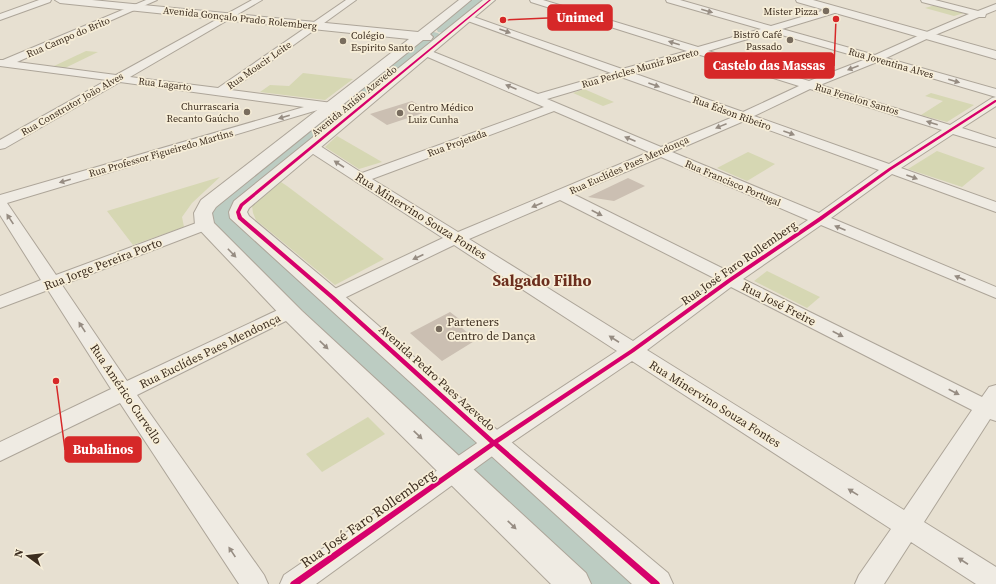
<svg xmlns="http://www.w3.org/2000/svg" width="996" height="584" font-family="'Source Serif 4',serif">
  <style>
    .green { fill: #d6d7b3 }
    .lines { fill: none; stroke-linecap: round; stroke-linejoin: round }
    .canal { fill: #bcccc2; fill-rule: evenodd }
    .river { fill: #bcccc2; fill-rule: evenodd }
    .building { fill: #cbbfb2 }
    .minor-casing { stroke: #ada599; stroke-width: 2 }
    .tertiary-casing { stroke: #ada599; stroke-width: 2 }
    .minor { fill: #efebe3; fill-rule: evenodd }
    .tertiary { fill: #efebe3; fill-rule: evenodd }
    .cycleway-casing { stroke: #f7eed8; stroke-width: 3 }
    .cycleway { fill: #d6006c; fill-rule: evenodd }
    .oneway { fill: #968c82 }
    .poi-dot { fill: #786c5e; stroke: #f7eed8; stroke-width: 1.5 }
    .labels { text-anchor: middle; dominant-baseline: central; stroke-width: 3.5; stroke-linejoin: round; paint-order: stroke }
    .far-poi-label { font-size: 10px; fill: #3d2e20; stroke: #f7eed8; text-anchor: end }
    .far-street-label { font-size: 10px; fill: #3d2e20; stroke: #f7eed8 }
    .street-label { font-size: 12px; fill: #3d2e20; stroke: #f7eed8 }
    .poi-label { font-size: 12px; fill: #3d2e20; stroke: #f7eed8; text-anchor: start }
    .near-street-label { font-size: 14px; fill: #3d2e20; stroke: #f7eed8 }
    .district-label { font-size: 16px; font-weight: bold; fill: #6b2e1e; stroke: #f7eed8 }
    .leader { fill: none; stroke: #d62828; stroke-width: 1.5 }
    .callout-dot { fill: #d62828; stroke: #f7eed8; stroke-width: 1.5 }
    .callout { fill: #d62828; stroke: #d62828; stroke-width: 1.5 }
    .callout-label { font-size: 13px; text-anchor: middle; font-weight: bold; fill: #fff }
  </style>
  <rect width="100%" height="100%" fill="#e7e0d1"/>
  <g class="green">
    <polygon points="935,5 964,13 954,16 925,8"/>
    <polygon points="86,51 98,52 65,68 54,66"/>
    <polygon points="303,73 353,79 325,100 260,92 270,85 289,86"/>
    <polygon points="584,89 614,102 603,106 573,93"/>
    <polygon points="931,93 974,105 947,122 921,115 943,101 925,96"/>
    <polygon points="337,136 382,162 359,169 325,147"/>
    <polygon points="937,151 985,168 962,187 908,169"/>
    <polygon points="748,152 775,164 747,181 717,168"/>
    <polygon points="220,177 192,203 182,217 184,227 133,245 107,211"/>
    <polygon points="281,182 287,186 384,259 335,285 256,220 253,213 252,206"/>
    <polygon points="767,271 820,297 807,308 754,281"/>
    <polygon points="368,417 385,434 322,472 306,454"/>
  </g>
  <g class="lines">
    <polygon class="canal" points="429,31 438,33 440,35 435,38 426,36 424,34"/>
    <g class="river">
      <polygon points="469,0 486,0 450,32 444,33 438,32 436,28 438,24"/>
      <path d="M 428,36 L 434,37 L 437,41 L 434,45 L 241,205 L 234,211 L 234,214 L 635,569 L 641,584 L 586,584 L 211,222 L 207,216 C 208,205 215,201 223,193 L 422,37 Z"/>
    </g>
  </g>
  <g class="building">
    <polygon points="412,101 429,111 387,125 370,114"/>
    <polygon points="628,178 645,186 614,201 588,197"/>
    <polygon points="450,312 467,325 462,328 476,340 442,361 410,333"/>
  </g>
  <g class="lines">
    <defs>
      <g id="minor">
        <polygon points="39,0 51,0 50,2 0,20 0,14"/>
        <polygon points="146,0 157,0 17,62 116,75 252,0 262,0 130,77 218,88 346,0 356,0 231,90 356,106 360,107 362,110 360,113 356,114 321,109 7,203 56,275 199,222 205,220 211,222 213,225 211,228 62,285 127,381 282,308 289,306 296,308 298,312 296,316 137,395 264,575 268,584 239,584 120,403 0,461 0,442 111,389 48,290 0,308 0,296 41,280 0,215 0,195 304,107 120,82 5,148 0,149 0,140 107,80 0,66 0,60 3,60"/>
        <path d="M 530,0 L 543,0 L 698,47 L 761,29 L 667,2 L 666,0 L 680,0 L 771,26 L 835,7 L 840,10 L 838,12 L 782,29 L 875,55 L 929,31 L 969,14 L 922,2 L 921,0 L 935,0 L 978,11 L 996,4 L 996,10 L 986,14 L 985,17 L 979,17 L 935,35 L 886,58 L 996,89 L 996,97 L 877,62 L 820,85 L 950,125 L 992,98 L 996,97 L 996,106 L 962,128 L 996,139 L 996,147 L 953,134 L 901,168 L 996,202 L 996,212 L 892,174 L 831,218 L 996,287 L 996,298 L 821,225 L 743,279 L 982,397 L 989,387 L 996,385 L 996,421 L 990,419 L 924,522 L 996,567 L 996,584 L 976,584 L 911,542 L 884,584 L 855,584 L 859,575 L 891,529 L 632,361 L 502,449 L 316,584 L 280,584 L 284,575 L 486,437 L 617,351 L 454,245 L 338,301 L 332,303 L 326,301 L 323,297 L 326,293 L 443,238 L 307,150 L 305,147 L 307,144 L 317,144 L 362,173 L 544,107 L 423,55 L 422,53 L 423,51 L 431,51 L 538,94 L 611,73 L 465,20 L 463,18 L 465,16 L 471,16 L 622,69 L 687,51 L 531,2 ZM 771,32 L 866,59 L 809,81 L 708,51 ZM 697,54 L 799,86 L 743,112 L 633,73 ZM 621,77 L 733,117 L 661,147 L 547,99 ZM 810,89 L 942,130 L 889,164 L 754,116 ZM 554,111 L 649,152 L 458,232 L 372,179 ZM 744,121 L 879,170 L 819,213 L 672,152 ZM 661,157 L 808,220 L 730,272 L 573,194 ZM 560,200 L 718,280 L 633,341 L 469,239 ZM 731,287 L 972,410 L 904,510 L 647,350 Z"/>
      </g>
      <g id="tertiary">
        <polygon points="55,0 92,0 418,32 459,0 471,0 430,34 433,37 431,40 423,40 216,207 212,213 214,223 302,311 586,573 591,584 551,584 286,321 195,225 194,213 201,200 409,39 60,3"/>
        <polygon points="483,0 495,0 249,208 247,212 249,216 340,292 504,436 668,573 673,584 632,584 230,218 229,212 234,201"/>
        <polygon points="796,0 813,0 996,51 996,59 797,2"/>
      </g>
    </defs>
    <use href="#minor" class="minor-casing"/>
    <use href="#tertiary" class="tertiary-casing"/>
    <use href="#minor" class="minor"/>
    <use href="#tertiary" class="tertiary"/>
    <defs>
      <polygon id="cycleway" points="489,0 491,0 243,206 240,212 242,217 334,296 494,440 630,350 728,279 818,218 889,168 995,100 996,100 996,102 891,170 822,220 732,281 634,352 498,443 659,582 660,584 651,584 494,446 300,584 290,584 291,582 490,443 330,298 238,219 236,212 240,204"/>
    </defs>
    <use href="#cycleway" class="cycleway-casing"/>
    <use href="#cycleway" class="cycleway"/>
  </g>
  <defs><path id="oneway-solid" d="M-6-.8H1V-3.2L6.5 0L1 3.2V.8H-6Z"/></defs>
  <g class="oneway">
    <use href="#oneway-solid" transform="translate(707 11) rotate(16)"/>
    <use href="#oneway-solid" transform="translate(505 31) rotate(20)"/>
    <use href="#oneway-solid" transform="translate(674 43) rotate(-163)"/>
    <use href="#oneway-solid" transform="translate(853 68) rotate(159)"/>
    <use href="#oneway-solid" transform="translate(954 81) rotate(16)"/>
    <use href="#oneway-solid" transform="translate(654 85) rotate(20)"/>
    <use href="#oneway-solid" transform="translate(511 87) rotate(-157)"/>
    <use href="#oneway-solid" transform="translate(284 117) rotate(164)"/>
    <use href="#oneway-solid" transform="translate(932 123) rotate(-163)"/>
    <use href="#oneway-solid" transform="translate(721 126) rotate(158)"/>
    <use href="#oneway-solid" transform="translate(789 133) rotate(20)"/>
    <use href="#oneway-solid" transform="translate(630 139) rotate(-157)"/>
    <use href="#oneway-solid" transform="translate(339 164) rotate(-147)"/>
    <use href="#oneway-solid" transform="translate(912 177) rotate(20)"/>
    <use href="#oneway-solid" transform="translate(65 181) rotate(164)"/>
    <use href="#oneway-solid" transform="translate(537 205) rotate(157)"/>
    <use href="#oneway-solid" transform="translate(597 213) rotate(27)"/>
    <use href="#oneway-solid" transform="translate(10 219) rotate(-124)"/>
    <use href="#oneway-solid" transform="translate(840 228) rotate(-157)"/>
    <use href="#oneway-solid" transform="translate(232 253) rotate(46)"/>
    <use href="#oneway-solid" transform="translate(418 257) rotate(155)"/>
    <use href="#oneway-solid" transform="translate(960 278) rotate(-157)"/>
    <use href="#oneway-solid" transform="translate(82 327) rotate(-123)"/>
    <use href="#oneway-solid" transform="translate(838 334) rotate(27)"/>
    <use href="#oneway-solid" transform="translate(614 339) rotate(-147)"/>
    <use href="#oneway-solid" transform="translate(324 345) rotate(44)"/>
    <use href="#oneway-solid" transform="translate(954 392) rotate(27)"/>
    <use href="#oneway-solid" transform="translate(418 435) rotate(44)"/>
    <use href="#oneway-solid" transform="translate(853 492) rotate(-148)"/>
    <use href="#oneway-solid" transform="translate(512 525) rotate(44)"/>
    <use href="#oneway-solid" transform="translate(232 552) rotate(-124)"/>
    <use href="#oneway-solid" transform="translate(963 561) rotate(-147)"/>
  </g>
  <g class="poi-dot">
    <circle cx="826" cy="11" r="4"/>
    <circle cx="790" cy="40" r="4"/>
    <circle cx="343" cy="41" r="4"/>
    <circle cx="247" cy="112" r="4"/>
    <circle cx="400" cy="113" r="4"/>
    <circle cx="439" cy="329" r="4"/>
  </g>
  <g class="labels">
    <g class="far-poi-label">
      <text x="818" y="11">Mister Pizza</text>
      <text x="782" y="34">Bistrô Café<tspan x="782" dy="12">Passado</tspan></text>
      <text x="351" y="35" text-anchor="start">Colégio<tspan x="351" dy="12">Espirito Santo</tspan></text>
      <text x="239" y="106">Churrascaria<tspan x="239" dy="12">Recanto Gaúcho</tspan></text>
      <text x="408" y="107" text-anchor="start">Centro Médico<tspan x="408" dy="12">Luiz Cunha</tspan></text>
    </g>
    <g class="far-street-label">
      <text transform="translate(240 18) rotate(6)">Avenida Gonçalo Prado Rolemberg</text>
      <text transform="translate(68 37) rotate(-23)">Rua Campo do Brito</text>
      <text transform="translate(891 63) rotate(16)">Rua Joventina Alves</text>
      <text transform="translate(259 65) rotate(-35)">Rua Moacir Leite</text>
      <text transform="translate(640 68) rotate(-16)">Rua Pericles Muniz Barreto</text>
      <text transform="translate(165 84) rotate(7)">Rua Lagarto</text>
      <text transform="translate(857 99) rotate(17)">Rua Fenelon Santos</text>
      <text transform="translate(354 101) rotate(-39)">Avenida Anísio Azevedo</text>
      <text transform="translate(72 104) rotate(-30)">Rua Construtor João Alves</text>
      <text transform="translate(732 113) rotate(20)">Rua Édson Ribeiro</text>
      <text transform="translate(457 143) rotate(-20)">Rua Projetada</text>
      <text transform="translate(161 153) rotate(-16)">Rua Professor Figueiredo Martins</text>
      <text transform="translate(629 165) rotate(-24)">Rua Euclídes Paes Mendonça</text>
      <text transform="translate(733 183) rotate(23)">Rua Francisco Portugal</text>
    </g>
    <g class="street-label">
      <text transform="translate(421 216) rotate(32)">Rua Minervino Souza Fontes</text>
      <text transform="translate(739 263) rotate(-35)">Rua José Faro Rollemberg</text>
      <text transform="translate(103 264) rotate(-21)">Rua Jorge Pereira Porto</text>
      <text transform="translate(779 304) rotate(27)">Rua José Freire</text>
      <text transform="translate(210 351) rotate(-26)">Rua Euclídes Paes Mendonça</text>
      <text transform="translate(437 378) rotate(42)">Avenida Pedro Paes Azevedo</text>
      <text transform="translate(126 394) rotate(56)">Rua Américo Curvello</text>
      <text transform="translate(715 404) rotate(32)">Rua Minervino Souza Fontes</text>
    </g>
    <g class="poi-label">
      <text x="447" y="322">Parteners<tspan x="447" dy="14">Centro de Dança</tspan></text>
    </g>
    <g class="near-street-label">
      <text transform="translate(368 518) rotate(-35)">Rua José Faro Rollemberg</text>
    </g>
    <g class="district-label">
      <text x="542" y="280">Salgado Filho</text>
    </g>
  </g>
  <path class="leader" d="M503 20L548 18M836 19L834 66M56 381L65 450"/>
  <g class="callout-dot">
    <circle cx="503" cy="20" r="4"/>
    <circle cx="836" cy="19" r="4"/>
    <circle cx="56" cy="381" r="4"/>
  </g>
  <g class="callout">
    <rect x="548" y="5" width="64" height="25" rx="4"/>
    <rect x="705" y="53" width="129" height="25" rx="4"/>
    <rect x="65" y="437" width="76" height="25" rx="4"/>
  </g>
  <g class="callout-label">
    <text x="580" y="22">Unimed</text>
    <text x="769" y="70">Castelo das Massas</text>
    <text x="103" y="454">Bubalinos</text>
  </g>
  <g transform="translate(28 556) rotate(285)" stroke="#f7eed8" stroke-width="3" paint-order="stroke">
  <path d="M0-3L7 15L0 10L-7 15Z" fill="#3d2e20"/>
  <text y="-6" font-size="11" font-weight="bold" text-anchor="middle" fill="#3d2e20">N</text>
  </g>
</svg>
